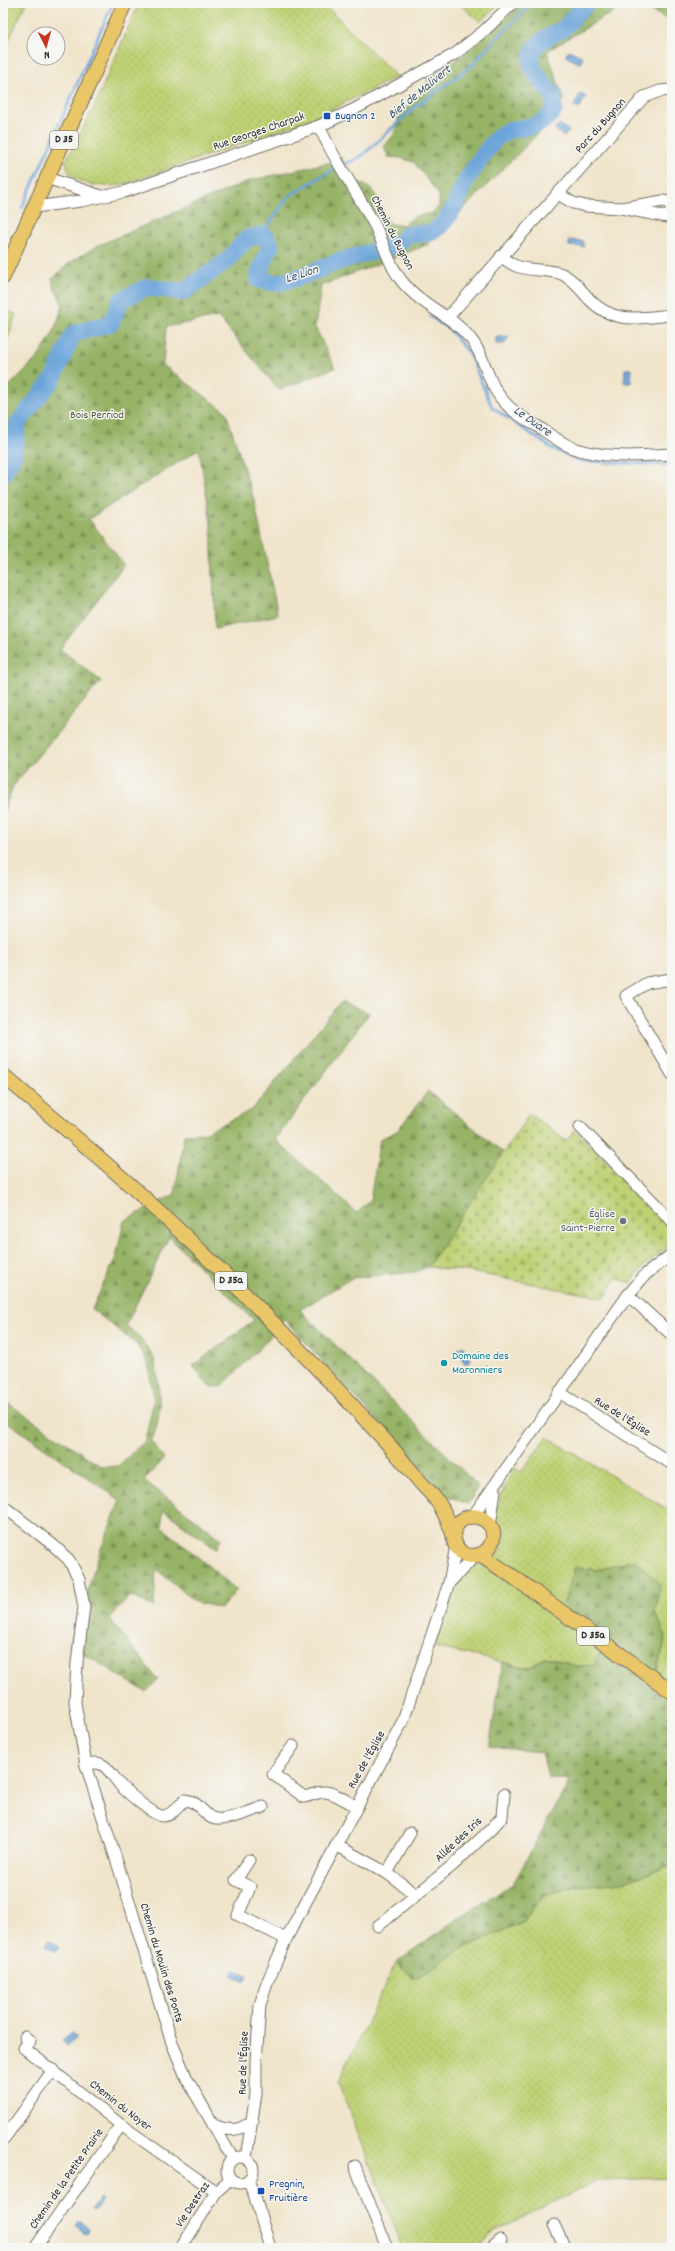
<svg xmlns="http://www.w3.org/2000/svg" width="675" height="2251" font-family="Dekko,sans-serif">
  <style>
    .grass { fill: url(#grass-dots); stroke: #747e50 }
    .forest { fill: url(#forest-firs); stroke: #606f48 }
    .cemetery { fill: url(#cemetery-stones); stroke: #747e50 }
    .water { fill: url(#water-ripples); stroke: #4c6882 }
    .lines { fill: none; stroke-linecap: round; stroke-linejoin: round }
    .stream { stroke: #6ca4da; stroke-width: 3 }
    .river { stroke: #6ca4da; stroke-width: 17 }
    .minor-casing { stroke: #706c63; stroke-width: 13 }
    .major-casing { stroke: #706c63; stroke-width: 16 }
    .minor { stroke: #fff; stroke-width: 11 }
    .major { stroke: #e9c769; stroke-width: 14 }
    .transit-dot { fill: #1a4fb4; stroke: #f6f6f2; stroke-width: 1.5 }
    .worship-dot { fill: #6b7280; stroke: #f6f6f2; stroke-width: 1.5 }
    .culture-dot { fill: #0f9aa8; stroke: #f6f6f2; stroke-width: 1.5 }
    .labels { text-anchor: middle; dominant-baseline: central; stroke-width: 3; stroke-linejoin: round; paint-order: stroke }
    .shield { fill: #f6f6f2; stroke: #686867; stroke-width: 1 }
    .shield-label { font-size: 11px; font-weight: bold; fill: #2b2b2b }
    .transit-label { font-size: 12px; fill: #164399; stroke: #f6f6f2; text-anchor: start }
    .street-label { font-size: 12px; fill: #2b2b2b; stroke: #f6f6f2 }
    .park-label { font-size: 12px; fill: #50543d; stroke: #f6f6f2 }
    .worship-label { font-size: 12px; fill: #5b616d; stroke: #f6f6f2; text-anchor: end }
    .culture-label { font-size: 12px; fill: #0d838f; stroke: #f6f6f2; text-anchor: start }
    .water-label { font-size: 13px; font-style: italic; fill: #425568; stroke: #f6f6f2 }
  </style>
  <defs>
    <pattern id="grass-dots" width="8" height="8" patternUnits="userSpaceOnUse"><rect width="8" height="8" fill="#bed174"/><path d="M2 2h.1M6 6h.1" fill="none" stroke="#a3b465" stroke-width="1.8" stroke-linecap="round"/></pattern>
    <pattern id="forest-firs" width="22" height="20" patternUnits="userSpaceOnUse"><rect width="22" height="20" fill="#96b366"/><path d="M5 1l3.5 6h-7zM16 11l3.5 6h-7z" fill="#7b9254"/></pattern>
    <pattern id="cemetery-stones" width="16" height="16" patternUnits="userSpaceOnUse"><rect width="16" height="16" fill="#bed174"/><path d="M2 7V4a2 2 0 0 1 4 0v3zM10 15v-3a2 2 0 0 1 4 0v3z" fill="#a3b465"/></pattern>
    <pattern id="water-ripples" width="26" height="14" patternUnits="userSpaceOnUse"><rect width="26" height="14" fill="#6ca4da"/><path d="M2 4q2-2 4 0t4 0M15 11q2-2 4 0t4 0" fill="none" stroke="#5986b1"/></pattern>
  </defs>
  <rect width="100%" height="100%" fill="#f6f6f2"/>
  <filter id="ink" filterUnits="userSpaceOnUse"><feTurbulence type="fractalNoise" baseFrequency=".025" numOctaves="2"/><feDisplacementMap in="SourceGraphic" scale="8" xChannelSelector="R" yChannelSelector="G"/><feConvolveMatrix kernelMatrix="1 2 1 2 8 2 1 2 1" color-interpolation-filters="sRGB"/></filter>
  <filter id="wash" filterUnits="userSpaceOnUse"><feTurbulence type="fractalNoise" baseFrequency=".012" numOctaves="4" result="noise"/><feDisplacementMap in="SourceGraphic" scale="16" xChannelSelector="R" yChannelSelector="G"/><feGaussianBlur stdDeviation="0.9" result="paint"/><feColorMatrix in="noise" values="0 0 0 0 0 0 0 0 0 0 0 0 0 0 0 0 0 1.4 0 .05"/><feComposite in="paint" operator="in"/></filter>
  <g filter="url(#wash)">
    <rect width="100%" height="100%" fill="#f0e4ca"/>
    <g class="grass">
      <polygon points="3,3 26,3 3,53"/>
      <path d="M 139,3 L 323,3 L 397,77 L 314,118 L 125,184 C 107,188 67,188 66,160 L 95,105 Z"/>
      <polygon points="459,3 501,3 480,22"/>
      <polygon points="3,309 16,314 3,353"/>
      <path d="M 547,1437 L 672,1512 L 672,1706 L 652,1688 L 666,1637 L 655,1612 L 660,1584 L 635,1560 L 597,1570 L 575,1568 L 606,1638 L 594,1665 L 576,1666 L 546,1657 L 529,1668 L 434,1647 C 443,1619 451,1575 480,1562 L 487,1564 L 501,1552 L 498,1544 L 499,1531 L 495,1511 L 513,1467 L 521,1472 Z"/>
      <polygon points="672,1866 672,2178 598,2180 495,2231 477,2248 403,2248 338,2082 396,1963 415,1978 460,1950 522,1922 544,1895 576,1886 623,1882"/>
    </g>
    <g class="forest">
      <path d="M 524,3 L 628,3 L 547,51 L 564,99 L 558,113 L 429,244 L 321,286 L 315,327 L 335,368 L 279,390 L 218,317 L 166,327 L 163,365 L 226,412 L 254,500 L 278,615 L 215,629 L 211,523 L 199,449 L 89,519 L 124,565 L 60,649 L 101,681 L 13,786 L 3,813 L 3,392 L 39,356 L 54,331 L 63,305 L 54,288 L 52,279 L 68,264 L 97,246 L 248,181 L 332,162 L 340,155 L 354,181 C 383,189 375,204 390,224 L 403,225 L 416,216 L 432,213 L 439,206 L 439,195 L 414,162 L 401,158 L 388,157 L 384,146 L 394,135 L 399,115 L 424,92 L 428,77 L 456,60 Z"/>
      <polygon points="637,3 672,3 672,22"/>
      <path d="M 341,1002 L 369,1013 L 275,1140 L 357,1213 L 370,1201 L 380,1139 L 397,1131 L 428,1091 L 504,1153 L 428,1267 L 415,1272 L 352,1278 L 300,1310 L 478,1486 L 468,1504 L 445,1495 L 284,1319 L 264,1344 L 221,1387 L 209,1387 L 193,1366 L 254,1320 L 169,1237 L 126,1325 C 135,1334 150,1346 154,1359 C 160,1381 163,1421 151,1441 L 164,1459 L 144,1480 L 221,1539 L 216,1549 L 163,1510 L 162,1527 L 237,1590 L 221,1608 L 195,1602 L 156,1569 L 154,1607 L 130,1596 L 109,1618 L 158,1680 L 146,1692 L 70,1645 L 99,1554 L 120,1500 L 3,1419 L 3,1400 L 102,1467 L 118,1466 L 145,1441 L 154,1399 L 148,1363 L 137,1345 L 92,1309 L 116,1257 L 124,1221 L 175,1194 L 184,1134 L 204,1133 L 252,1110 Z"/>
      <polygon points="635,1560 660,1584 655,1612 666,1636 652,1688 672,1706 672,1866 623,1882 576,1886 544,1895 522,1922 460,1950 415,1979 396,1963 454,1921 513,1884 570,1780 548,1778 542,1752 489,1747 503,1662 529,1668 546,1657 576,1666 594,1665 606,1638 563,1605 575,1567 597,1570"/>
    </g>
    <polygon class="cemetery" points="529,1114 566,1141 575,1130 672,1226 672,1243 644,1266 631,1283 616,1278 605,1298 466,1271 428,1267"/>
    <g class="water">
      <polygon points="569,50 583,57 580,64 565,56"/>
      <polygon points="580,94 586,97 579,109 574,106"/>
      <polygon points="559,124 569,131 564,137 555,129"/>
      <polygon points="569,240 583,241 584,247 569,246"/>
      <polygon points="508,336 508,339 505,341 505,344 496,344 496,337"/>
      <polygon points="625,369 632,369 631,383 624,383"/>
      <polygon points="463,1346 471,1361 465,1364 457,1350"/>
      <polygon points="49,1940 59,1946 56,1952 46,1945"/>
      <polygon points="235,1969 247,1976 244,1982 232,1975"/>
      <polygon points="72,2032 77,2037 67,2046 62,2040"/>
      <polygon points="99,2198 102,2200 95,2210 92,2208"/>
      <polygon points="79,2221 89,2228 88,2232 85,2233 76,2226"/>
    </g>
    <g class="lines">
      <g class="stream">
        <polyline points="342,165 355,160 365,153 415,107 474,64 483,52 532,3"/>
        <polyline points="22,208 113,3"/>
        <polyline points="261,235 289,196 337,167"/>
        <polyline points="397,254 398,244"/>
        <polyline points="430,316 450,330 470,355 492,407 553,449 581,461 672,465"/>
      </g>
      <path class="river" d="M 3,474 L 13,457 L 18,423 L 53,379 L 73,334 L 111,323 L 121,300 L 147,287 L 183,292 L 228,260 L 246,239 L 261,235 L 267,237 L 271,245 L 259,273 L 259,280 L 277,283 L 297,278 L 340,261 L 398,244 L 408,234 C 416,233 424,235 432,232 C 452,221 457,197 467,179 C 473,170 490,144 498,137 C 517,120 535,137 554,110 L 554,97 L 532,68 L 532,55 L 535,47 L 544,39 L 563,29 L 587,3"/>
    </g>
  </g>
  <g filter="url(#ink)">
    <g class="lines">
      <defs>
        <g id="minor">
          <path d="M 319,126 C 334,160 357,192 375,226 C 386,248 390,271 409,289 C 427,308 453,317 470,338 C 484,354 486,377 498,394 C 507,408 522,418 537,426 C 549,434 561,443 573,448 C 604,459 640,456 672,454"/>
          <polyline points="47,178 101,196"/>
          <polyline points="557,193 573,203 585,206 621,208 668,217 672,210"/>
          <polyline points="34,207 81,201 124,192 319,126 353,110 455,54 485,30 513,3"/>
          <polyline points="622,208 663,201 669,202 672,210"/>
          <path d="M 501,256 C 505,259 509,263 514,265 C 528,272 546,268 562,274 C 573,279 581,290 589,299 C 614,325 639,318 672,315"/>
          <polyline points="448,317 644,97 660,91 672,90"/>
          <polyline points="672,979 647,983 626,996 672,1074"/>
          <polyline points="580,1127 672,1221"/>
          <polyline points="628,1295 672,1335"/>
          <polyline points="559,1392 672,1464"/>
          <polyline points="3,1506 53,1545 69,1560 79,1579 84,1607 77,1662 75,1703 86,1765 118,1865 172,2043 187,2079 233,2159"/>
          <polyline points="473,1516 628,1295 646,1274 672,1254"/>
          <polyline points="490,1526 495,1490"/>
          <polyline points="449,1583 475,1556"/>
          <path d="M 293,1746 L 273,1774 L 304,1797 C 311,1796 317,1792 323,1792 C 333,1791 347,1802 356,1806"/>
          <path d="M 86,1765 C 105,1757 110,1774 121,1786 C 128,1793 154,1816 163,1816 C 172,1816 179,1805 185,1800 C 198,1801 201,1812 212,1818 C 223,1823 251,1811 263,1807"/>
          <polyline points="336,1845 387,1873 415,1894"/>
          <polyline points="249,1860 236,1880 250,1887 238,1915 286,1939"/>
          <polyline points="387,1873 410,1833"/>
          <polyline points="378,1926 453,1865 491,1829 502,1817 504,1794"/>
          <polyline points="25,2037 30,2041 24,2048 121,2125 216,2192"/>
          <path d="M 214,2125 C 230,2132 239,2131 253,2121"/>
          <polyline points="3,2140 53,2070"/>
          <circle cx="240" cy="2170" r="13"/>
          <polyline points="246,2158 256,2094 256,2062 260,2005 267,1983 286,1939 403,1721 449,1583 456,1546"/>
          <polyline points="355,2166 387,2248"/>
          <polyline points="248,2181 254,2194 270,2248"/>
          <polyline points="554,2225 565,2248"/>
          <polyline points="35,2248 121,2125"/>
          <polyline points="181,2248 216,2192 230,2179"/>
          <polyline points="492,2248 501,2240"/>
        </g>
        <g id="major">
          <polyline points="3,277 125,3"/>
          <path d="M 3,1075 C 49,1115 96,1154 140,1194 C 223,1270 302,1351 378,1433 C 393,1449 407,1466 421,1483 C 428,1490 436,1498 441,1507 C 445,1514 449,1523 452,1531 C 455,1539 453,1546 461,1552 C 471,1560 488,1555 492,1542 C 500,1517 462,1504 453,1533"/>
          <polyline points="480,1555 515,1578 672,1692"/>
        </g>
      </defs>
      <use href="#minor" class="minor-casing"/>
      <use href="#major" class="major-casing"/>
      <use href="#minor" class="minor"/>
      <use href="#major" class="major"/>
    </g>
  </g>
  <g class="transit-dot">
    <rect x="323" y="112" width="8" height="8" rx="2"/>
    <rect x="257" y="2187" width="8" height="8" rx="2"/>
  </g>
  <circle class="worship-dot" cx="623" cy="1221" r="4"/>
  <circle class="culture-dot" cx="444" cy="1363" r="4"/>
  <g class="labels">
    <g class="shield">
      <rect x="50" y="131" width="28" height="18" rx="3"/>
      <rect x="215" y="1272" width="32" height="18" rx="3"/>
      <rect x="577" y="1627" width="32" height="18" rx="3"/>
    </g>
    <g class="shield-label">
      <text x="64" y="140">D 35</text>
      <text x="231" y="1281">D 35a</text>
      <text x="593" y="1636">D 35a</text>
    </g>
    <g class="transit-label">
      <text x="335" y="116">Bugnon 2</text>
      <text x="269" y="2184">Pregnin,<tspan x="269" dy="14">Fruitière</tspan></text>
    </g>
    <g class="street-label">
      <text transform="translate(601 126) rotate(-48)">Parc du Bugnon</text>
      <text transform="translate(259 132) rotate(-19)">Rue Georges Charpak</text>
      <text transform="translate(392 233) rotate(63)">Chemin du Bugnon</text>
      <text transform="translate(622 1417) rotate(32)">Rue de l'Église</text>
      <text transform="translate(367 1760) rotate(-61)">Rue de l'Église</text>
      <text transform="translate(459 1840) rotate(-43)">Allée des Iris</text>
      <text transform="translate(161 1963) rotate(73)">Chemin du Moulin des Ponts</text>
      <text transform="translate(244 2063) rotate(-88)">Rue de l'Église</text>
      <text transform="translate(120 2106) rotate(38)">Chemin du Noyer</text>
      <text transform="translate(67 2179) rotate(-55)">Chemin de la Petite Prairie</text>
      <text transform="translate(193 2205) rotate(-56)">Vie Destraz</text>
    </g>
    <g class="park-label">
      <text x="97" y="415">Bois Perriod</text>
    </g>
    <g class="worship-label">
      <text x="615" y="1214">Église<tspan x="615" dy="14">Saint-Pierre</tspan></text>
    </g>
    <g class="culture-label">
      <text x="452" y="1356">Domaine des<tspan x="452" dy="14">Maronniers</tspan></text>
    </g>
    <g class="water-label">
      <text transform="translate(420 93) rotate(-39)">Bief de Malivert</text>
      <text transform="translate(302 275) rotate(-18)">Le Lion</text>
      <text transform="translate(532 422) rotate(35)">Le Duare</text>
    </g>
  </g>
  <rect width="675" height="2251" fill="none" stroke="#f6f6f2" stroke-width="16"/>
  <g transform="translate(46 46) rotate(174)"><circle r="19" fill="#f6f6f2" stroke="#a5a5a2"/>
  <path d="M0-3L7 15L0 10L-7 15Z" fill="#c8321e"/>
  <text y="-6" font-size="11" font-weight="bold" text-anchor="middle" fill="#2b2b2b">N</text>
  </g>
</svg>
